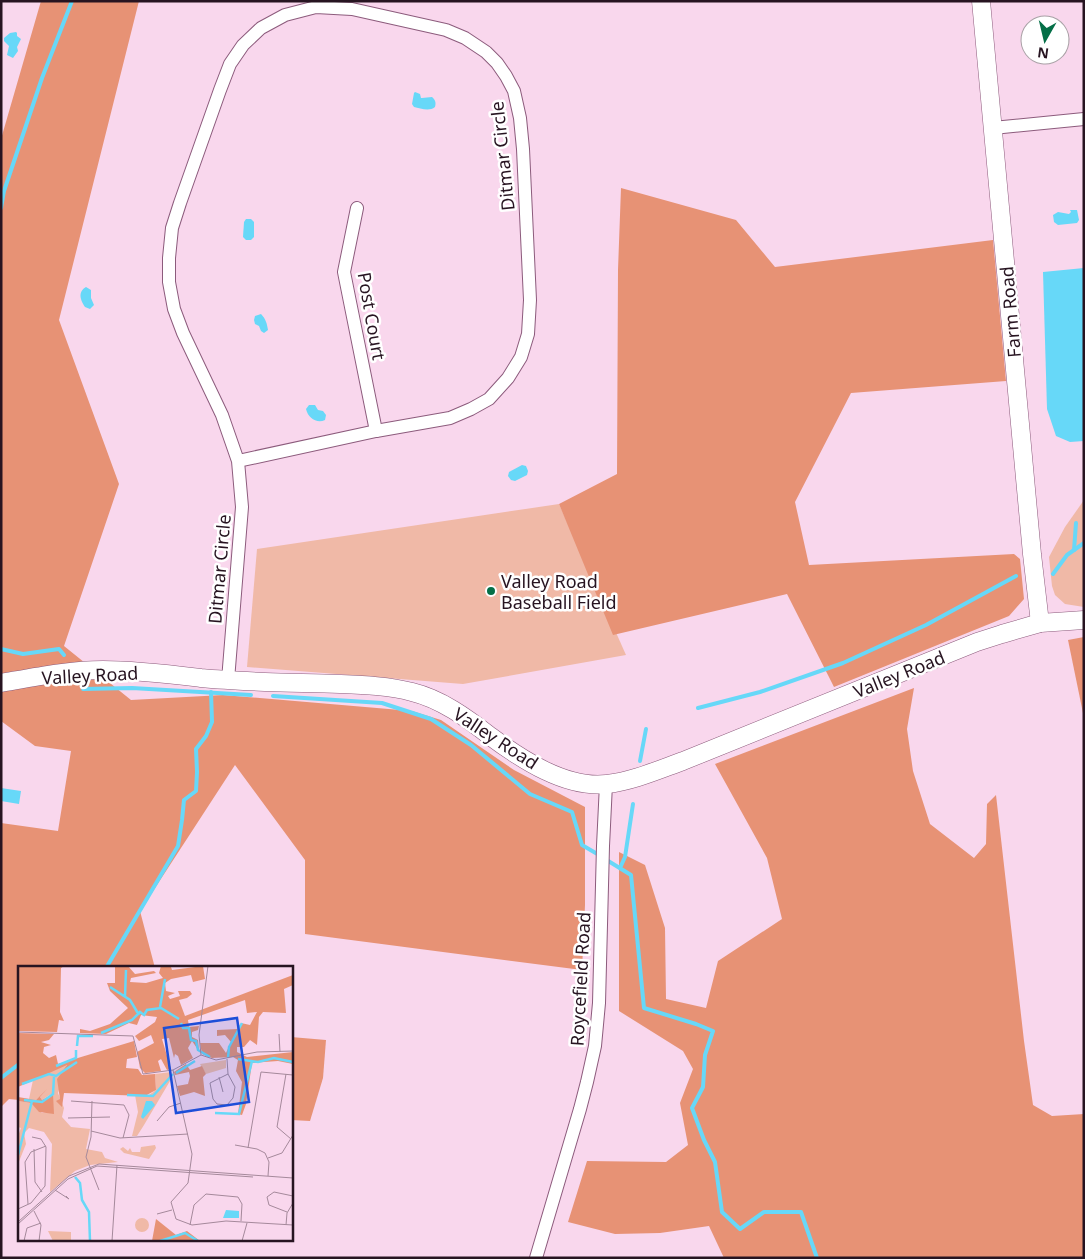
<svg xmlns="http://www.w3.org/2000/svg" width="1085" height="1259" font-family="'Noto Sans',sans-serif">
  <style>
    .green { fill: #f0b9a7 }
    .forest { fill: #e79275 }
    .water { fill: #67d8f8 }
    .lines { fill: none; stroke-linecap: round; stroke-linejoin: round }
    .stream { stroke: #67d8f8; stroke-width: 4 }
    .street-casing { stroke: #8c5b7c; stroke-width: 14 }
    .secondary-casing { stroke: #8c5b7c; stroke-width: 19 }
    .street { stroke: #fff; stroke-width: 12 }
    .secondary { stroke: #fff; stroke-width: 18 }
    .poi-dot { fill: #046f47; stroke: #fff; stroke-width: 2 }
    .labels { text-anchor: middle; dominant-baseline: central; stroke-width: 5; stroke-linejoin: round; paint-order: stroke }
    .street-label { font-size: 18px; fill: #271421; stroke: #fff }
    .poi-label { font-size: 18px; fill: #271421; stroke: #fff; text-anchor: start }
    .inset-river { fill: none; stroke: #67d8f8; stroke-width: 2.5 }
    .inset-road { fill: none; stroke: #a5899b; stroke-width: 1 }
    .view { fill: #1d4ed8; fill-opacity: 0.15; stroke: #1d4ed8; stroke-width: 2.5 }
    .inset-edge { fill: none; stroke: #271421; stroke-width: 2.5 }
  </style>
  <rect width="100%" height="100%" fill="#f9d7ed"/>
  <g class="green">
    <polygon points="1084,500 1084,607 1065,604 1055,595 1052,586 1049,557 1065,527"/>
    <polygon points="559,504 626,655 463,684 247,667 257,549"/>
  </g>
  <g class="forest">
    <polygon points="41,1 139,1 59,320 119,484 64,646 131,700 223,695 412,711 441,720 514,770 585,807 585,905 582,970 305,934 305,860 235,765 140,911 155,968 19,968 19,1100 9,1099 1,1107 1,823 58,831 71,751 35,746 1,721 1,139"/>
    <polygon points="621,188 736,220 775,267 993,240 1006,381 851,393 795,502 809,565 1014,554 1020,559 1024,599 1009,616 834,687 787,594 613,635 559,504 617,474 618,270"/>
    <polygon points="1084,637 1084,718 1068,640"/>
    <polygon points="914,688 907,729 913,771 930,824 974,858 986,844 987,804 996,795 1024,1041 1033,1105 1052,1116 1084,1114 1084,1258 724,1258 709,1226 660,1233 615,1234 568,1222 587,1161 666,1162 688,1145 680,1103 693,1069 683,1051 619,1011 619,852 645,865 665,928 666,999 706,1008 718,961 782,919 767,858 715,764"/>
    <polygon points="291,1037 326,1040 323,1078 310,1121 291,1120"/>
  </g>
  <g class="water">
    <polygon points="16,32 17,33 17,36 21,39 17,47 18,51 13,58 7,55 9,46 4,41 4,38 10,33"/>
    <path d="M 415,92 L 420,94 L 421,98 L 422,98 L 432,97 C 436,100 436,104 435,107 C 429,112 420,108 414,107 L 412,104 L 414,93 Z"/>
    <polygon points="1070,210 1077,210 1079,220 1077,223 1058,225 1054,222 1053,215 1058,212 1069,214 1071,212"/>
    <polygon points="246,219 251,219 254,222 254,237 251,240 246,240 243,237 244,222"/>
    <polygon points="1084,268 1084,441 1070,442 1056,436 1047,409 1043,272"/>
    <path d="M 86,287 L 91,290 L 91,298 L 94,305 L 90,309 L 85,307 C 81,301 77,292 86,287 Z"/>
    <path d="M 261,314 C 266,319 267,324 268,330 L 264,333 L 261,331 L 259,326 L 255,324 L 254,320 L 255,316 Z"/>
    <path d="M 309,405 L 315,405 L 318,410 L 323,411 L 326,415 L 325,420 C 317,424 308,418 306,409 Z"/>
    <polygon points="522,465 526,466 528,471 527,475 515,481 511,480 508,476 509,472"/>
    <polygon points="1,788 21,791 19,804 1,801"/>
  </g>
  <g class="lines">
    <g class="stream">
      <polyline points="1,208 4,191 42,78 72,1"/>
      <polyline points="1074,550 1076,523"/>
      <polyline points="1053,574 1067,555 1084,543"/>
      <polyline points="1,649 23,654 59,649 64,655"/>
      <polyline points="83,689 132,688 251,695"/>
      <polyline points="273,696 382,703 431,719 471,745 530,794 572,812 582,845 599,855"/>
      <polyline points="698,708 760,692 843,663 926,625 1016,576"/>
      <polyline points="640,761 646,729"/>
      <polyline points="605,859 631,875 644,1008 696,1024 713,1031 705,1055 703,1087 692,1108 704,1140 715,1162 722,1212 740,1229 764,1212 801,1212 817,1258"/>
      <polyline points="620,868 625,857 633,804"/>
      <polyline points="106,968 178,846 182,820 184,800 196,791 197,772 196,749 206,736 212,722 211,692"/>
      <polyline points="1,1078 19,1064"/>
    </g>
    <defs>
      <g id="street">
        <polyline points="993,128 1084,119"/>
        <polyline points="357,208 344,272 349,297 376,431"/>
        <polyline points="228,680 242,507 238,461 222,415 183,333 174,309 169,282 169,258 172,228 180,203 220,90 230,64 243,45 261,28 285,15 316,7 352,9 446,30 465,38 486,52 497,63 506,76 514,91 520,118 523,149 530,300 528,334 521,357 508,378 489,399 471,409 450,418 376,431 238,461"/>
        <polyline points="536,1258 580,1109 587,1082 595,1046 599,1003 603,846 606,784"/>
      </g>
      <g id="secondary">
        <polyline points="981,1 1032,554 1040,623"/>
        <path d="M 1,683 C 35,677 69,670 103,670 C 136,670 168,674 201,678 C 222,680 243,681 265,682 C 290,683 315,683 340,684 C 364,685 389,686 412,692 C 441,699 467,718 490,736 C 521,759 566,789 607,784 C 633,781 658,770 683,761 L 977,642 L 1002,634 L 1040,623 L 1084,620"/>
      </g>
    </defs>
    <use href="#street" class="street-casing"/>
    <use href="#secondary" class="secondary-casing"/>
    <use href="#street" class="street"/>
    <use href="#secondary" class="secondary"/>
  </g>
  <circle class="poi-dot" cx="491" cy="591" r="5"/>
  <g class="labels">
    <g class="street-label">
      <text transform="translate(502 156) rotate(-96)">Ditmar Circle</text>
      <text transform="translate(1010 312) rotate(-95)">Farm Road</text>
      <text transform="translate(372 316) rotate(80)">Post Court</text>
      <text transform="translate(219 569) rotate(-85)">Ditmar Circle</text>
      <text transform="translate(899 674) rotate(-22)">Valley Road</text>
      <text transform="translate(90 675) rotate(-3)">Valley Road</text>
      <text transform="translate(496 738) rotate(33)">Valley Road</text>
      <text transform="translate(580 979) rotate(-87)">Roycefield Road</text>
    </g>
    <g class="poi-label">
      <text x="501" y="581">Valley Road<tspan x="501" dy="21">Baseball Field</tspan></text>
    </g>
  </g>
  <g transform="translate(18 966)">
    <rect width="275" height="275" fill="#f9d7ed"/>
    <path d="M 208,94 L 208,102 L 188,108 L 182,98 ZM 49,98 L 40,127 L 46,142 L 44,151 L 53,161 L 72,163 L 68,183 L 84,186 L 87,192 L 100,196 L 72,199 L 57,205 L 32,226 L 34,178 L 26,166 L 11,162 L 6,167 L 8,178 L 0,198 L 0,170 L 3,162 L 0,161 L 0,135 L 13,137 L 24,147 L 31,146 L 33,128 L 24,134 L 22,131 L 28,126 L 18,134 L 11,133 L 15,114 ZM 153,106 L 152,115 L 126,159 L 119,170 L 114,170 L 120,146 L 117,129 L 131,129 L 138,124 L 137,108 ZM 137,179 L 138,182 L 131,193 L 106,187 L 102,183 L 105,181 L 110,185 L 112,182 L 114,186 L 122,186 L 123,181 ZM117 259a7 7 0 1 1 14 0a7 7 0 1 1-14 0ZM 30,265 L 53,266 L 53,275 L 35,275 Z" fill="#f0b9a7"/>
    <path d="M 0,0 L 46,0 L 43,2 L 42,46 L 46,55 L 41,54 L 39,66 L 0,65 ZM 97,0 L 110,0 L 117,8 L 136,5 L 138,7 L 113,12 L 112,16 L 128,17 L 145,12 L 141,7 L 143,0 L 153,1 L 154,4 L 185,0 L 187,13 L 175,16 L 173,9 L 153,13 L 147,17 L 148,25 L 157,27 L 150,30 L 152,33 L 162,30 L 160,25 L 172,25 L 174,28 L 169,32 L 161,34 L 167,50 L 275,9 L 275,19 L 266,23 L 268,47 L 245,46 L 241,51 L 239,79 L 232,74 L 226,81 L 219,81 L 219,86 L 229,91 L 275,86 L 275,98 L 260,95 L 234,97 L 228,138 L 224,149 L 220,148 L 224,116 L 218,105 L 220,94 L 215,91 L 194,92 L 184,88 L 182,77 L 201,77 L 208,87 L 213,76 L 207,69 L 199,70 L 199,64 L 220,63 L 223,57 L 232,59 L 239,46 L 229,47 L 227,34 L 170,54 L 171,61 L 181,60 L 180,64 L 174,66 L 174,71 L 180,74 L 181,85 L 174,75 L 170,82 L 175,92 L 163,99 L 160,90 L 157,88 L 156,92 L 151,72 L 144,73 L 153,103 L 149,104 L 143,93 L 140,95 L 143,105 L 127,107 L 122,102 L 119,86 L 136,77 L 133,69 L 121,75 L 117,70 L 137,56 L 139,51 L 123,49 L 119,59 L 111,57 L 88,68 L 62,67 L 62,63 L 72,65 L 92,58 L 110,42 L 92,25 L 89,17 L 97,17 ZM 0,67 L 36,68 L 31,74 L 23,76 L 33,79 L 26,81 L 25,87 L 31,92 L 38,89 L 40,98 L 116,75 L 119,91 L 109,93 L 108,102 L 120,103 L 124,109 L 137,108 L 138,124 L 127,130 L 46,127 L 44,141 L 38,135 L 42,133 L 39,113 L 49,99 L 0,121 ZM 168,98 L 172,104 L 184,100 L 188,108 L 185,111 L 187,130 L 176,126 L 162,130 L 159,120 L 170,118 L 172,110 L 171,106 L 157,109 L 156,106 ZM 29,123 L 22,131 L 24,134 L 35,128 L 36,148 L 21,146 L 13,137 L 0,135 L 0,131 L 18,134 ZM 138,253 L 158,269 L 169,265 L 182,275 L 134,275 Z" fill="#e79275"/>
    <path d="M 128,135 L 134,135 L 137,139 L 125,153 L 123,151 ZM 208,244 L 221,245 L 221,252 L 205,252 Z" fill="#67d8f8"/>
    <path class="inset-river" d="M 92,21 L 112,34 L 121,49M 107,30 L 108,4M 142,41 L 147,13M 163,57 L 165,62 L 171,62 L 173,74 L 178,75 L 180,84 L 192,91M 83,67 L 114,54 L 122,46 L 126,49 L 129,44 L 143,42 L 161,53M 59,80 L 60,70 L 75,70M 210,92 L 211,81 L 224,57M 220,93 L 240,96 L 256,92 L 275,96M 38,100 L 58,92 L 58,84M 158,107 L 177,95M 4,118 L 31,108 L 38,110 L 59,96M 109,129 L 135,130 L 155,108M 6,134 L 24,136 L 35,128 L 36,111M 197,147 L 221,148 L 234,95M 0,189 L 14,135M 57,211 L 62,217 L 64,234 L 71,246 L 72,275M 142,275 L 167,267 L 180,275"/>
    <path class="inset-road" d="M 0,66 L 115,70 L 125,108 L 155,104 L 183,89 L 198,94 L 239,86 L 275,85M 261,68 L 262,86M 183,89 L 181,69 L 190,0M 209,93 L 210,108 L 217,121 L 215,132 L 209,139 L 199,138 L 195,133 L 192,117 L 210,108M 155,104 L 174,188 L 170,217 L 153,236 L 158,253 L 174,259 L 208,255 L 275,259M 268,108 L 259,161 L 273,173M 201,111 L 205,126M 53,135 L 106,139 L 111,149 L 105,172M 74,135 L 73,171 L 68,191 L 81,224M 50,152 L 92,151M 139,155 L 151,141 L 163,137M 73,165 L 102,172 L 170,168M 217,179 L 239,183 L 247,187 L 251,196 L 250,210M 230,182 L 243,106 L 275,109M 16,183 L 17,216 L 24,226M 250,192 L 264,187 L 275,169M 37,224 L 51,233 L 48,230M 10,238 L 7,196 L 13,186 L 28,180M 0,243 L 13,237 L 27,220 L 28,181 L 23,173 L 14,171M 16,245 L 23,259 L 21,275M 269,246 L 251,239 L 249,231 L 256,226 L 275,230M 139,248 L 154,244M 0,256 L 51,210 L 81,198 L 275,212M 0,258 L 50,213 L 79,200 L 235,211M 172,259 L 176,239 L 188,228 L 220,231 L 224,238 L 223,255M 268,259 L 269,247 L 275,237M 6,275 L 9,262 L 23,257M 94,275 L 99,199M 224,275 L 229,257"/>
    <path class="view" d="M 219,52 L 231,136 L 158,147 L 146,62 Z"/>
    <rect width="275" height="275" class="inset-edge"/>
  </g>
  <rect width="1085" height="1259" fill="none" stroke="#271421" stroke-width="5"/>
  <g transform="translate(1045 40) rotate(188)"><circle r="24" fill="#ffffff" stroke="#a9a1a6"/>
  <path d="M0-4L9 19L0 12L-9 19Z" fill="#046f47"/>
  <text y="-8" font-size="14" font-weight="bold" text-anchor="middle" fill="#271421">N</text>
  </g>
</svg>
